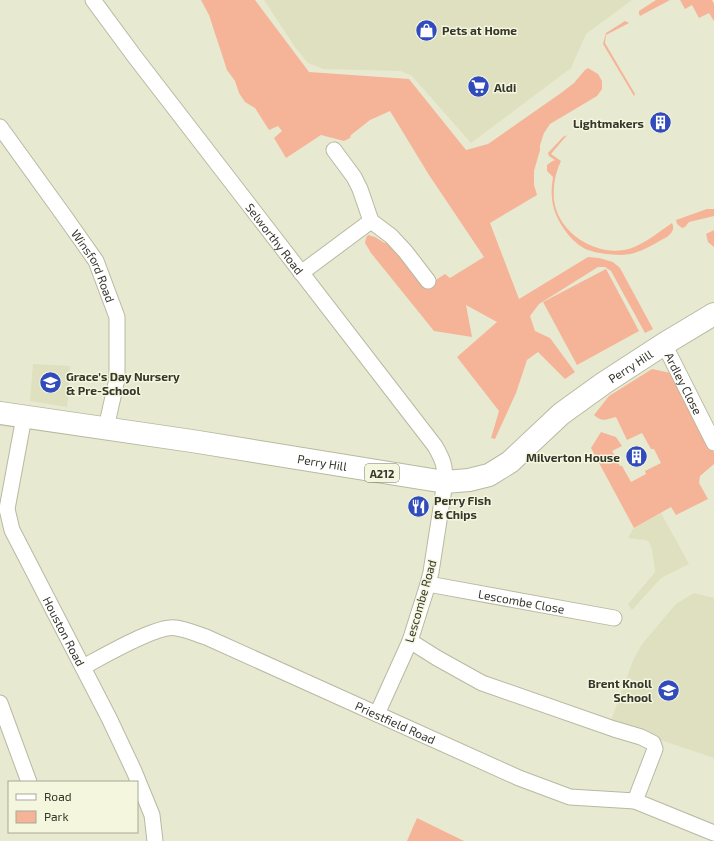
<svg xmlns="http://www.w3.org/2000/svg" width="714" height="841" font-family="'Exo 2',sans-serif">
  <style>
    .built { fill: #dfe0c0 }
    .green { fill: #f5b498 }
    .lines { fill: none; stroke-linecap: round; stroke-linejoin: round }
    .street-casing { stroke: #b9b9a2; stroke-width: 17 }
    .primary-casing { stroke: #b9b9a2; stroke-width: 24 }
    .street { stroke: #fff; stroke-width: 15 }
    .primary { stroke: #fff; stroke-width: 22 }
    .labels { text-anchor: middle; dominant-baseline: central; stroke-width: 3; stroke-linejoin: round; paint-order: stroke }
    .shield { fill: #f5f6de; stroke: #6f7061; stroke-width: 1 }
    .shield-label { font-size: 11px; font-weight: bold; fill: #35362c }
    .poi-label { font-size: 12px; font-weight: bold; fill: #35362c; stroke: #f5f6de; text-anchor: start }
    .street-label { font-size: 12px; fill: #35362c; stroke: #f5f6de }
  </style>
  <rect width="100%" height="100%" fill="#e8e9d1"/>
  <g class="built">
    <polygon points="264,0 632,0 586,34 571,68 471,143 411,75 400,71 323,69 308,63 295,47"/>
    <polygon points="33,364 70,366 68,400 67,407 30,401"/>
    <polygon points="661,513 689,564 661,578 632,610 628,604 652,576 655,572 655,569 652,549 649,542 646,540 628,538 633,529"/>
    <polygon points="694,593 714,598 714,758 610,723 634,658 643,643 676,604"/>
  </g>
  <g class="green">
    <polygon points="201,0 255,0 309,72 409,79 466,150 488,144 561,93 574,83 585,70 588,68 598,74 602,81 602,89 597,96 550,124 544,133 540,145 540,150 534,171 534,185 537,195 490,223 519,299 588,257 599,258 613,262 620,268 653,329 645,333 611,271 605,267 598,267 539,304 530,316 535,331 550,338 575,372 565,379 538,352 527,360 516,393 495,439 491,438 499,411 457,357 497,322 466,305 472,337 434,331 371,253 365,243 366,238 368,235 375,237 383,242 393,246 425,287 445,274 450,278 484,257 429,175 390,111 370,120 351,135 350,138 344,141 321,135 286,158 274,138 282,131 278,126 269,130 255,108 245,102 239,93 235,81 227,70 209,15"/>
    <polygon points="656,0 670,0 640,16 639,14 639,11"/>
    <polygon points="680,0 712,0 714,4 714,21 709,13 699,18 692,5 685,9"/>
    <polygon points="625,21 629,23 606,35 605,43 635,94 634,96 603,44 606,33"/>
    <path d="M 567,135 L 551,154 L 561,161 C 555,174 553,186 554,200 C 558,232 593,255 624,250 C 641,247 657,233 672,223 C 675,229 672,233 667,237 C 657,242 647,249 637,252 C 627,256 616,255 606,254 C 600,253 593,252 588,250 C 570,243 553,217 552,198 C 551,191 552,184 553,177 L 547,171 L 547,165 L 551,162 L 555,160 L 549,156 L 548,153 L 563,137 Z"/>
    <polygon points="707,209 714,209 714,216 689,222 685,227 682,228 677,224 676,220"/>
    <polygon points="714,230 714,247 708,242 706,234"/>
    <polygon points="606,269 639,331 577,365 543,302"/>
    <path d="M 652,369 L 671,373 L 714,453 L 714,464 L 700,476 L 699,483 L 708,499 L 676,515 L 671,507 L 634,528 L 591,448 L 601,432 L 616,437 L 622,446 L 612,451 L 620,466 L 622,466 L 631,482 L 646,474 L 645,471 L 661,463 L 654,449 L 651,449 L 642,433 L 627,440 L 616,417 C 606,419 603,423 594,415 L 609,396 Z"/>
    <polygon points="417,818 464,841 407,841"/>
  </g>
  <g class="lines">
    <defs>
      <g id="street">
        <path id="s1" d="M 93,0 L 135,57 L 435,446 C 443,460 445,465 445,482 L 431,572 L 428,584 L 410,641 L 377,714"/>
        <path id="s2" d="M 0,127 L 65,217 L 96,261 L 117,317 L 117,379 L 106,428"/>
        <polyline points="334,150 354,177 360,189 371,221 391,236 405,251 428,281"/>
        <polyline points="301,273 371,221"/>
        <path id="s3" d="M 664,344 L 714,443"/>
        <path id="s4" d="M 24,417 L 7,509 L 12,530 L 109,718 L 134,771 L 152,815 L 155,841"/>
        <path id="s5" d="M 428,584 L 614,618"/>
        <polyline points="410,641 437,658 482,683 614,729 641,737 653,743 655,749 635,801"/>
        <path id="s6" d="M 83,667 C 102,657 158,624 176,628 C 186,629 196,634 206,637 L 519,778 L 570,797 L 635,801 L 714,833"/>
        <polyline points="0,703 29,782"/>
      </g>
      <g id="primary">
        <path id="s7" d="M 0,413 L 192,441 L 445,482 L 469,480 L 489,475 L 510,462 L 561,414 L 604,383 L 664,344 L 714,314"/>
      </g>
    </defs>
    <use href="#street" class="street-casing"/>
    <use href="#primary" class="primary-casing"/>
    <use href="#street" class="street"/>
    <use href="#primary" class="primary"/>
  </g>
  <defs>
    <symbol id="shop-disc" viewBox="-11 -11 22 22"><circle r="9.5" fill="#314bbc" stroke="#f5f6de"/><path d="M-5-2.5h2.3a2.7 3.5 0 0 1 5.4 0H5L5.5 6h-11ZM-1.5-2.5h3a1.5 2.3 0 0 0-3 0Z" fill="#fff"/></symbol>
    <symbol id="supermarket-disc" viewBox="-11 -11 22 22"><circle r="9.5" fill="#314bbc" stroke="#f5f6de"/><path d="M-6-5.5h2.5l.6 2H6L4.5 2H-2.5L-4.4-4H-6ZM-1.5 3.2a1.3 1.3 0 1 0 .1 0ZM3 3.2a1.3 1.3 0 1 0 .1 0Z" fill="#fff"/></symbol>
    <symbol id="building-disc" viewBox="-11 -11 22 22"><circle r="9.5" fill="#314bbc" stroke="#f5f6de"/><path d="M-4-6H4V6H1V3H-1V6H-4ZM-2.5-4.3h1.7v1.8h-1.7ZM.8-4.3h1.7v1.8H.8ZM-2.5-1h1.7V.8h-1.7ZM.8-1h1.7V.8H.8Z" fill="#fff"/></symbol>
    <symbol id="school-disc" viewBox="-11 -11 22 22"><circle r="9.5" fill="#314bbc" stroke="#f5f6de"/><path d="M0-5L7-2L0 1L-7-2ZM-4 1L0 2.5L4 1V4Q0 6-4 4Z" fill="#fff"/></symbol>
    <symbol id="restaurant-disc" viewBox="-11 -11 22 22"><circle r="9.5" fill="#314bbc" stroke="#f5f6de"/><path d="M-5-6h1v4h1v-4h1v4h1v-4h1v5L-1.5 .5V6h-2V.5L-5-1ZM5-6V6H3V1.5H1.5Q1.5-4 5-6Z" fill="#fff"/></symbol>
  </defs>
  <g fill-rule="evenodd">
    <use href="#shop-disc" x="414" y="18" width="25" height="25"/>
    <use href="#supermarket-disc" x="466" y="74" width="25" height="25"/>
    <use href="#building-disc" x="648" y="110" width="25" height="25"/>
    <use href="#school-disc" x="38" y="370" width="25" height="25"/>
    <use href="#building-disc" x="624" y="444" width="25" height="25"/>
    <use href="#restaurant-disc" x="406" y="494" width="25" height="25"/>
    <use href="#school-disc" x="656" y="678" width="25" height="25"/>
  </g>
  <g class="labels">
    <rect class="shield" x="365" y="464" width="34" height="18" rx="3"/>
    <g class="shield-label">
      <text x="382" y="473">A212</text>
    </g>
    <g class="poi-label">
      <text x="442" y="30">Pets at Home</text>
      <text x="494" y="87">Aldi</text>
      <text x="644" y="123" text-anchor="end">Lightmakers</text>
      <text x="66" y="376">Grace’s Day Nursery<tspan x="66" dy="14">&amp; Pre-School</tspan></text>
      <text x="620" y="457" text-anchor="end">Milverton House</text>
      <text x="434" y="500">Perry Fish<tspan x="434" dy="14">&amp; Chips</tspan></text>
      <text x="652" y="683" text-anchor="end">Brent Knoll<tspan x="652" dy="14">School</tspan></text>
    </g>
    <g class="street-label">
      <text stroke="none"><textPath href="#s1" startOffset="300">Selworthy Road</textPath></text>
      <text stroke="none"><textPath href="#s2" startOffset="168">Winsford Road</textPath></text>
      <text stroke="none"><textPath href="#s7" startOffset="674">Perry Hill</textPath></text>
      <text stroke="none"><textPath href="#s3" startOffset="44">Ardley Close</textPath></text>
      <text stroke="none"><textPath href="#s7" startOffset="326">Perry Hill</textPath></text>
      <text transform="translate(420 601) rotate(-74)">Lescombe Road</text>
      <text stroke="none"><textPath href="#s5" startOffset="95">Lescombe Close</textPath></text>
      <text stroke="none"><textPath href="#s4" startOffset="229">Houston Road</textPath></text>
      <text stroke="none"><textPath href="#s6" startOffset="341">Priestfield Road</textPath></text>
    </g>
  </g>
  <rect x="8" y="781" width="130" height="52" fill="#f5f6de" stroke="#a8a997"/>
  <rect x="16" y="794" width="20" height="6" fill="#ffffff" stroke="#a8a997"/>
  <text x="44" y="801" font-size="12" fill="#35362c">Road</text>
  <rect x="16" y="811" width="20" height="12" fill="#f5b498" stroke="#a8a997"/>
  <text x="44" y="821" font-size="12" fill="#35362c">Park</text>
</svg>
